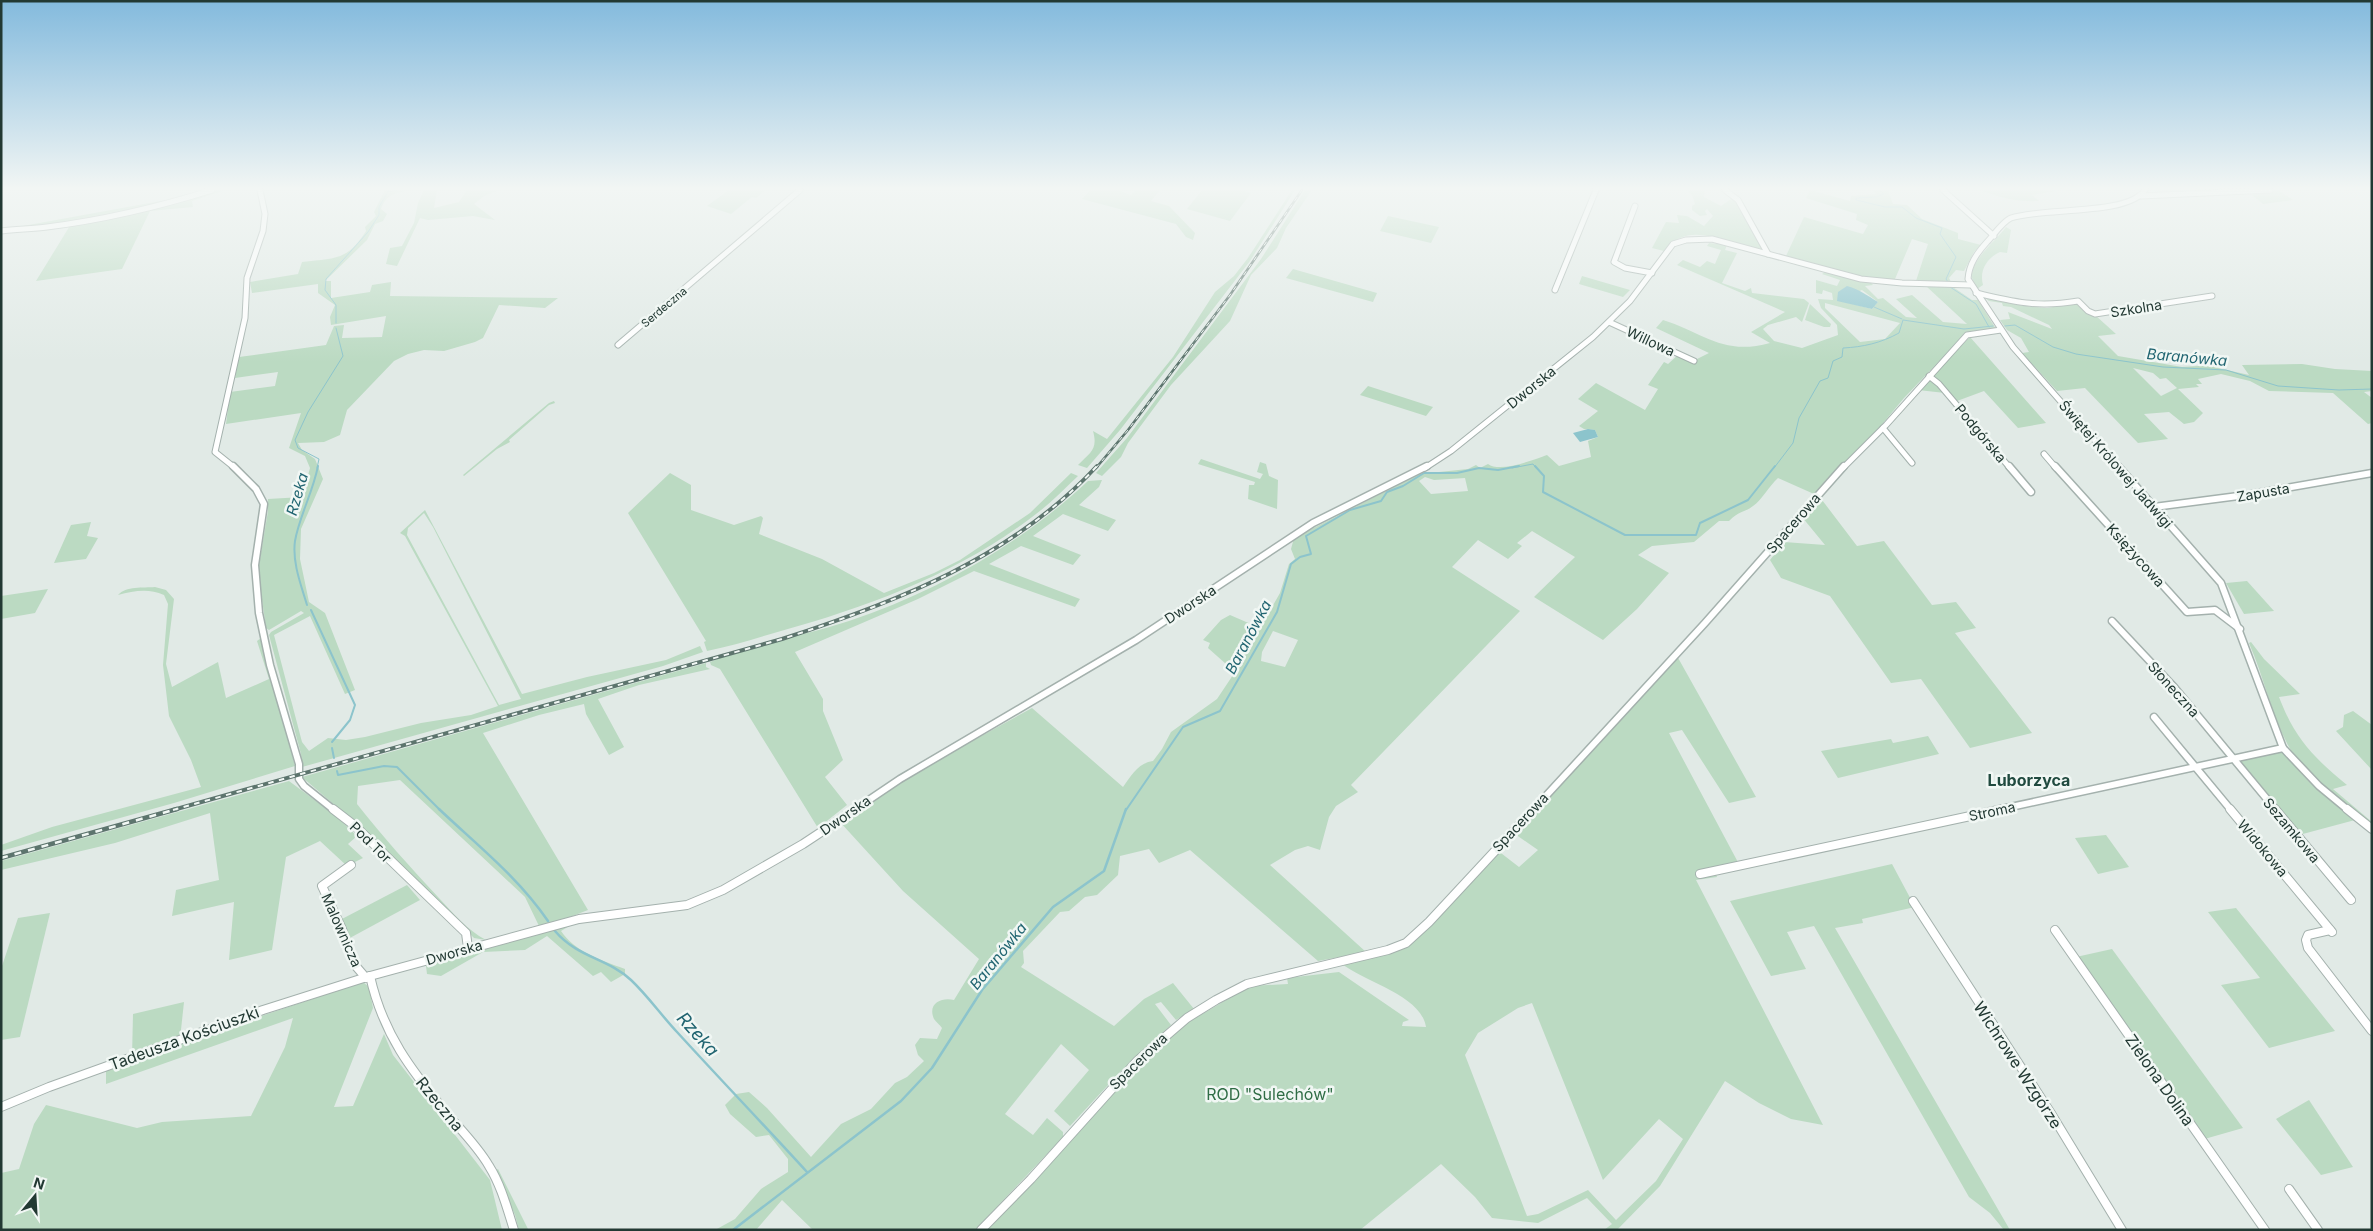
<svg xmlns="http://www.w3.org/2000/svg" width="2373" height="1231" font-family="Inter,sans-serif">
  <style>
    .green { fill: #bbdac2; fill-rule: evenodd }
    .water { fill: #8cc4cc }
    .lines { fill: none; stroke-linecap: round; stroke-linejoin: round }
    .stream-far2 { stroke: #8cc4cc; stroke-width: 1 }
    .stream-far1 { stroke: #8cc4cc; stroke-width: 2 }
    .stream { stroke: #8cc4cc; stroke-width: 2.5 }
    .minor-far2-casing { stroke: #a4b1ad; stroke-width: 7 }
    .minor-far1-casing { stroke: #a4b1ad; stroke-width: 9 }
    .minor-casing { stroke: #a4b1ad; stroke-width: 10 }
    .minor-far2 { stroke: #fff; stroke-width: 5 }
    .minor-far1 { stroke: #fff; stroke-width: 6 }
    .minor { stroke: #fff; stroke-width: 8 }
    .rail-far2-casing { stroke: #5d756e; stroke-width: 2.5 }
    .rail-far1-casing { stroke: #5d756e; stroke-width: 4 }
    .rail-casing { stroke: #5d756e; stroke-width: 4.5 }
    .rail-far2 { stroke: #f1f7f4; stroke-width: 1; stroke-dasharray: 4.5; stroke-linecap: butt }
    .rail-far1 { stroke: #f1f7f4; stroke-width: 2; stroke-dasharray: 5.5; stroke-linecap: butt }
    .rail { stroke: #f1f7f4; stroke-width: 2.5; stroke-dasharray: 7; stroke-linecap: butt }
    .labels { text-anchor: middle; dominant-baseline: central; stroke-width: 5; stroke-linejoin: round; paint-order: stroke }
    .far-street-label { font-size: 11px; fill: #223933; stroke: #f1f7f4 }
    .street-label { font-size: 14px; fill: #223933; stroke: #f1f7f4 }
    .water-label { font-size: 15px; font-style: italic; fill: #216571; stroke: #f1f7f4 }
    .quarter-label { font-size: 16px; font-weight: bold; fill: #204a3f; stroke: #f1f7f4 }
    .near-street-label { font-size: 16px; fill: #223933; stroke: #f1f7f4 }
    .near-park-label { font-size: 16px; fill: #306d46; stroke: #f1f7f4 }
    .near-water-label { font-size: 18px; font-style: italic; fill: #216571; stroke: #f1f7f4 }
  </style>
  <rect width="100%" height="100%" fill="#e1eae6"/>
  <g class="green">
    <polygon points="217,190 225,190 192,201 193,207 150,211 122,269 36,281 71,224"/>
    <path d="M 385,190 L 410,190 C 396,193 386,194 381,209 L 387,214 L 383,221 L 375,224 L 367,240 L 325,281 L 331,281 L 331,298 L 370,292 L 372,285 L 391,282 L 390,296 L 558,298 L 545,308 L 499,305 L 483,338 L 475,342 L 444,351 L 424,350 L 408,354 L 394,361 L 347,410 L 340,435 L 324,442 L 298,443 L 302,450 L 315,459 L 323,479 L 301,529 L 300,559 L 309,602 L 325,613 L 355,690 L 345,694 L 310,616 L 274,635 L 302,742 L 309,751 L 328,738 L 346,740 L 365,737 L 421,723 L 471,715 L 498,706 L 405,536 L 400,533 L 425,510 L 522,694 L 587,677 L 666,660 L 700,646 L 703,652 L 663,666 L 302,767 L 301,754 L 269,635 L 271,632 L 304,613 L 301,611 L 269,630 L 266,628 L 258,571 L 268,511 L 268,499 L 302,497 L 310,468 L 305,456 L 289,448 L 301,413 L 226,424 L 230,392 L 275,386 L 278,372 L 235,378 L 239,357 L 326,345 L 334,326 L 344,325 L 342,338 L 382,337 L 386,316 L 331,325 L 330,317 L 335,305 L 318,293 L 318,284 L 252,293 L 250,282 L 298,274 L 302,262 C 335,258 347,261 366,231 L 365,227 L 376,216 L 374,212 ZM 424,513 L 433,527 L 521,699 L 499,705 L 407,535 L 408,528 Z"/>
    <polygon points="424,190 437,190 434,208 459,202 467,190 500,190 484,196 474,204 495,220 473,216 428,220 420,218 397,266 386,264 390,248 402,246 414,223 418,203"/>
    <polygon points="729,190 766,190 756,198 752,197 731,214 707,206"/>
    <polygon points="1090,190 1117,190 1131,195 1136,190 1160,190 1151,201 1169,206 1195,233 1193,240 1186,237 1176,224 1082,199"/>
    <polygon points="1202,190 1240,190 1251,193 1230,221 1187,209"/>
    <path d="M 1292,190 L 1295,190 L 1250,261 L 1120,430 L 1087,468 L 1078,465 C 1091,452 1098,449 1093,431 L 1107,439 L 1173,357 L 1215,292 L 1234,276 L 1248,258 Z"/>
    <polygon points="1305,190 1312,190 1286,228 1277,248 1251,275 1230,321 1171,385 1128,443 1121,457 1102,476 1096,473 1127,438 1261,259"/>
    <path d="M 1687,190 L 1705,190 L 1704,197 L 1721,206 L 1734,197 L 1762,246 L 1761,249 C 1728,247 1691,217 1664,251 L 1652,248 L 1666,222 L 1679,223 L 1677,215 L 1687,216 L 1704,226 L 1713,216 L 1707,209 L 1705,211 L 1707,215 L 1700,216 L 1692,210 L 1692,206 L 1695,204 L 1692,195 Z"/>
    <polygon points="1810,190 1850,201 1851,196 1876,194 1873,190 1902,190 1888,190 1893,204 1907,205 1922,219 1958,233 1958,239 1981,245 1974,252 1964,271 1956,270 1949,278 1951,282 1916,281 1928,244 1912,239 1895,279 1892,280 1848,274 1786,256 1804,217 1863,234 1868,225 1856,220 1857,214 1806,198"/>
    <path d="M 1980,190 L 2055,190 L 2056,191 L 2032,195 L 2039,201 C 2017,202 2001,198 1980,190 Z"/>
    <polygon points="2278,190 2293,200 2263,204 2252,195"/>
    <polygon points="177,198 133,210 59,224 1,230"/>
    <polygon points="1388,216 1439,227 1431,243 1380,231"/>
    <path d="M 2006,227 L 2011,230 L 2007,253 L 2000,252 C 1987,258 1979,270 1983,285 L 1977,289 L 1972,278 C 1971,259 1996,241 2006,227 Z"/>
    <path d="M 1709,243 L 1727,245 L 1725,250 L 1737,253 L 1722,283 L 1745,291 L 1751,288 L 1752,293 L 1804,299 L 1809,303 L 1802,322 L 1796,317 L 1768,325 L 1763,329 L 1774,341 L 1802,348 L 1838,335 L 1837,325 L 1821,308 L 1818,299 L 1833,300 L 1832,293 L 1823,290 L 1822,294 L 1816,293 L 1816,280 L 1837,286 L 1840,280 L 1822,274 L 1825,272 L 1871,283 L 1873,285 L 1865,286 L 1878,299 L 1883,298 L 1906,317 L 1917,318 L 1896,299 L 1912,295 L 1943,322 L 1967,324 L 1926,286 L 1953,287 L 1972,300 L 1978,300 L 1996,329 L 1965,334 L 1904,398 L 1869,440 L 1826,480 L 1814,494 L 1778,478 C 1769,486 1762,500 1753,506 C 1744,513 1740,510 1729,521 L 1719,521 L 1694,542 L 1652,546 L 1638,555 L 1669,573 L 1637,609 L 1603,640 L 1534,597 L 1575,557 L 1532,531 L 1517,543 L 1522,546 L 1508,559 L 1478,540 L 1452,567 L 1520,611 L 1351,785 L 1358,792 L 1336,806 L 1329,817 L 1320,850 L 1308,846 L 1295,850 L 1270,865 L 1366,952 L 1318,961 L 1190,850 L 1159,863 L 1149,849 L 1120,856 L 1118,875 L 1097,895 L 1085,897 L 1069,911 L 1060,912 L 1023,951 L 1024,963 L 1021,967 L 1114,1026 L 1144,999 L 1173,983 L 1194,1009 L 1176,1020 L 1161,1002 L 1155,1004 L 1171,1025 L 1122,1070 L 1070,1126 L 1054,1111 L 1089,1070 L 1061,1044 L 1005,1114 L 1033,1135 L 1047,1118 L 1063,1132 L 1063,1137 L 975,1230 L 813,1230 L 782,1200 L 756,1230 L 715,1230 L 735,1219 L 761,1189 L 788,1172 L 788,1159 L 769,1135 L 756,1137 L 730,1114 L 725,1105 L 736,1094 L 749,1092 L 767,1108 L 811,1157 L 841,1124 L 871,1109 L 895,1083 L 907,1077 L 924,1061 L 918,1055 L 915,1045 L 920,1038 L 937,1039 L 942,1028 C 940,1025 936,1022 934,1019 C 927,1003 942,997 954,1000 L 979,959 L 903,891 L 840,822 L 902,780 L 1032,708 L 1123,787 C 1131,776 1138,763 1153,761 L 1162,749 L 1171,732 L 1217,699 L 1235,672 L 1208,648 L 1210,643 L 1203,640 L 1221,620 L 1230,615 L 1260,628 L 1280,593 L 1289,564 L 1295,559 L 1291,549 L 1294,538 L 1420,474 L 1468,469 L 1476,465 L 1480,468 L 1488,464 C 1500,473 1533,460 1547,455 L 1559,466 L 1591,457 L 1588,441 L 1598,437 L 1595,430 L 1584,429 L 1579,426 L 1598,411 L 1578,399 L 1596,383 L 1645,410 L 1658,389 L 1648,385 L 1664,362 L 1668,364 L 1678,355 L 1695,360 L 1709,353 L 1656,328 L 1663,320 C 1704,333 1723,356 1770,343 L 1751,332 L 1785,312 L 1677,265 L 1683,260 L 1700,267 L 1707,261 L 1715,264 L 1721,250 L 1707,246 ZM 1862,290 L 1878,302 L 1872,309 L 1837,300 ZM 1825,303 L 1900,323 L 1885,339 L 1860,342 L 1825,308 ZM 1425,477 L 1434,480 L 1465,478 L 1468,491 L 1431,494 L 1419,481 ZM 1273,631 L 1298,640 L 1285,667 L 1261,661 L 1262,652 Z"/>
    <polygon points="1293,269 1377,293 1373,302 1286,278"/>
    <polygon points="1582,276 1630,290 1623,297 1579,284"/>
    <path d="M 1984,297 L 2024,306 L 2047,308 L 2078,303 L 2095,315 L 2116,334 L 2098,336 L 2118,356 L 2182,367 L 2216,365 L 2218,368 L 2249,375 L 2242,365 L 2302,364 L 2335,369 L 2372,371 L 2372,391 L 2364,392 L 2372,398 L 2372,423 L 2368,424 L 2333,393 L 2269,391 L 2250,381 L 2221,374 L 2198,379 L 2202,384 L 2196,384 L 2199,387 L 2178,389 L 2203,413 L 2194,422 L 2184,424 L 2169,412 L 2144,414 L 2168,439 L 2138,443 L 2085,388 L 2057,391 L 2022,353 L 2029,352 L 2021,338 L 2007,330 L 2000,320 L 2010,319 L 2008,312 L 2052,329 L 2049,325 L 2011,307 L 2003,306 L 2002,303 L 1989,301 ZM 2133,368 L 2153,373 L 2160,379 L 2166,378 L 2177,388 L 2161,396 Z"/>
    <polygon points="1810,304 1831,324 1830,327 1824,327 1805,320"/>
    <polygon points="1970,337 2046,423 2018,428 1984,391 1957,401 1952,401 1945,393 1918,390"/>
    <polygon points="1368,386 1433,407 1426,416 1360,395"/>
    <polygon points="554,401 555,403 549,405 509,440 510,442 497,449 464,476 463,475 549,403"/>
    <polygon points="1201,459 1260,479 1263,474 1257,472 1260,462 1266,464 1269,476 1278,480 1277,509 1248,499 1249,485 1254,485 1255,482 1198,464"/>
    <path d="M 670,473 L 691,485 L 691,510 L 734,525 L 761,516 L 763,518 L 759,534 L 822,559 L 884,593 L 934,573 L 960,560 L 1030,513 L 1071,473 L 1078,476 C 1064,489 1051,503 1036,514 C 961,572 871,606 781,631 C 757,638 732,646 707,651 L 704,642 L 706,641 L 628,513 Z"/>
    <path d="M 1102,480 L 1099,487 L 1079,505 L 1116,520 L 1108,531 L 1063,514 L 1033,536 L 1081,555 L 1073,565 L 1021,546 L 989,564 L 1080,599 L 1075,607 L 974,571 L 918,599 L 795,652 L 823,699 L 823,711 L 843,760 L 825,777 L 847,805 L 818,828 L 720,669 L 711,665 L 710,662 C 754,643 804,636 849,621 C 936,592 1021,544 1088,481 Z"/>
    <polygon points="1819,496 1857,546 1884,541 1932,605 1956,602 1976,628 1955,633 2032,733 1970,748 1921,679 1891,683 1830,596 1781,578 1770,560 1784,542 1825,545 1802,517"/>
    <polygon points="91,522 87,536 98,538 86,559 54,563 71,525"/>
    <polygon points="2247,581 2274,611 2244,614 2226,583"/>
    <path d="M 155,587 L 166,590 L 174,599 L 166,664 L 172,687 L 218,662 L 226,698 L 269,679 L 257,641 L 261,638 L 295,766 L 174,803 L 1,851 L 1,845 L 52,827 L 201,787 L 191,760 L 169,716 L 163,665 L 168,604 L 164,595 C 148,588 134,591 118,595 C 126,586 143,588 155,587 Z"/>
    <polygon points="48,589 35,613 1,619 1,596"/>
    <path d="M 2251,642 L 2264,659 L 2300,694 L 2279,697 C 2295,739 2313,757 2347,785 L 2333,789 L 2372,822 L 2372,825 C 2343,802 2307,779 2289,747 C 2271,714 2264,677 2249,643 Z"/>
    <path d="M 1677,656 L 1756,797 L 1729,803 L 1682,730 L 1669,733 L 1740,866 L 1715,872 L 1717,877 L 1696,880 L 1823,1125 L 1791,1119 L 1759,1103 L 1725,1081 L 1660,1186 L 1617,1230 L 1604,1230 L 1612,1224 L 1587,1198 L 1538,1223 L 1492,1218 L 1475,1197 L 1441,1164 L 1360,1230 L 985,1230 L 1131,1071 L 1177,1029 L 1250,986 L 1288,984 L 1287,978 L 1339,972 L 1409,1020 L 1403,1022 L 1402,1026 L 1426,1027 C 1421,995 1364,982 1341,963 L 1407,947 L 1497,850 L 1519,867 L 1538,850 L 1515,834 ZM 1532,1003 L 1603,1180 L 1659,1119 L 1683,1139 L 1656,1181 L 1616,1220 L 1588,1190 L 1538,1214 L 1527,1216 L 1465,1055 L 1478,1033 L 1518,1008 Z"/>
    <path d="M 706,663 L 706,667 L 710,669 L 639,685 L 598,699 L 624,747 L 609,755 L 586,714 L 584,704 L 539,715 L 483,733 L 588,910 L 552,924 L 539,926 L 525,897 L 400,780 L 358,786 L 357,804 C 383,837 410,867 438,897 C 453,913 467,930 486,940 L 474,938 L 382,846 L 302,777 Z"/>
    <polygon points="2353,711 2372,725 2372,770 2336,731 2343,727 2344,715"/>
    <polygon points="1928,736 1939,754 1838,778 1821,751 1891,739 1893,743"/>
    <polygon points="2283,752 2306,778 2355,820 2299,835 2238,761"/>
    <polygon points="289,781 336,816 357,836 348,844 363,858 347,866 320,841 286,857 272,950 229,960 234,902 172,916 176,890 219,880 210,813 115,843 1,870 1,861"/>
    <polygon points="2106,835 2129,867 2098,874 2075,838"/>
    <polygon points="1892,864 1915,907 1862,919 1863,923 1835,928 2010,1230 2004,1230 1990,1213 1969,1197 1814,926 1787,932 1806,969 1771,976 1730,901"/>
    <polygon points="407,885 420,900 348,939 340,920"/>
    <polygon points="2236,908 2335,1031 2269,1048 2221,985 2260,978 2208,912"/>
    <polygon points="50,913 20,1037 1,1040 1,969 18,918"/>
    <path d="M 571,925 L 561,931 C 575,952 601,960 625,969 L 625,974 L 611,982 L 601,972 L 593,976 L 547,936 L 525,950 L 483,952 L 441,976 L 427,974 L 426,966 Z"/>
    <polygon points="2112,949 2243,1128 2201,1140 2076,957"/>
    <polygon points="363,982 369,987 373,1008 334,1107 353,1106 384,1034 393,1055 490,1180 502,1230 1,1230 1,1173 19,1169 34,1124 46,1105 137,1128 162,1122 251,1116 285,1047 293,1018 106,1084 106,1068"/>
    <polygon points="184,1002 180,1039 132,1057 133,1014"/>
    <polygon points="2309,1100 2353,1167 2321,1175 2276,1119"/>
    <polygon points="498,1169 528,1229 535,1230 519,1230 515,1215 495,1171"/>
  </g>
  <g class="water">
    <path d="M 1847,286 C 1861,290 1866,295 1878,302 L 1872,309 L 1837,301 L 1838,292 Z"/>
    <polygon points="1588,429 1595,430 1598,437 1580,442 1573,433"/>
  </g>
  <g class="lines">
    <g class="stream-far2">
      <polyline points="1879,190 1884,194 1876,197 1856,198 1856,200 1885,207 1902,207 1916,218 1942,228 1940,234 1956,257 1946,279 1948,282"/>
      <polyline points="388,192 397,190"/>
      <polyline points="1950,287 1976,304 1989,327"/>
      <polyline points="1874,307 1902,319"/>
      <polyline points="336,323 336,305 325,290 326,279 368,232 379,215 379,207 389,190"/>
      <polyline points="2005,326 2015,325 2053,347 2076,354 2163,367 2226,370 2278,386 2339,390 2372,389"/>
      <polyline points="317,468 319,459 298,448 295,440 308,412 343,356 336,328"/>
      <polyline points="1512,468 1533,464 1536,468"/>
      <path d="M 1774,468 L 1793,443 L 1799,418 L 1820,381 L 1828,378 L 1833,361 L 1842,357 L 1843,348 C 1863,347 1881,343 1899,333 L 1903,320 L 1964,329 L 1993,326"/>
    </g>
    <g class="stream-far1">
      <polyline points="1535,466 1544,476 1543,492 1625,535 1696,535 1700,523 1748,500 1775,466"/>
      <path d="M 307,605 C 301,585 292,562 295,541 C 299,517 313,492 318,466"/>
      <polyline points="311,610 355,705 350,720 332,742"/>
      <polyline points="332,748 334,758"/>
      <polyline points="337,771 338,775 384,766 397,767 440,810"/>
      <polyline points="1126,810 1183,727 1220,711 1277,612 1291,564 1300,557 1311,554 1306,536 1350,510 1381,501 1387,492 1403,486 1424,473 1457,473 1479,468 1498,470 1519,466"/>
    </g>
    <g class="stream">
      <path d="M 439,809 C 477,845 518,877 548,921"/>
      <path d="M 555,931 C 578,958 607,958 631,980 C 648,996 661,1015 677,1032 C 720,1079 764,1125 807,1172"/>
      <polyline points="733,1230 901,1101 932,1068 982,990 1053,907 1104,871 1126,809"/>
    </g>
    <defs>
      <g id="minor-far2">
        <polyline points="1725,190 1738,200 1768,254"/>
        <polyline points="1943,190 1994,236"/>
        <polyline points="2141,196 2270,190"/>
        <polyline points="1635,206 1614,262 1625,268 1652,273"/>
        <path d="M 1,231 C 16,229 32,229 47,227 C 103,220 158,207 212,190"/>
        <polyline points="1555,290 1596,190"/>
        <path d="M 1976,293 C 2016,302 2037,308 2078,301 L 2088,311 L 2095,314 L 2212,296"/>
        <polyline points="1609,322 1694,361"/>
        <polyline points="618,345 800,190"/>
        <polyline points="1929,376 1939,384 2010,468"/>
        <polyline points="1883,428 1912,463"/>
        <polyline points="2044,454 2056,468"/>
        <polyline points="235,468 215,452 245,318 247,278 263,231 265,214 260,190"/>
        <polyline points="1425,468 1451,451 1593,337 1630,301 1673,244 1686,240 1712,239 1861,279 1902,283 1971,285"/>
        <polyline points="1843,468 1886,425 1967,335 2001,330"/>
        <path d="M 2119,468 L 2013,347 L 1968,279 C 1969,264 1977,253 1987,242 C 1993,236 2003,221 2011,218 C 2041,207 2128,216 2145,190"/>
      </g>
      <g id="minor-far1">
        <polyline points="233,466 256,489 264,504 255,565 259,613 270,665 299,764 299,779 304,786 334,810"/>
        <polyline points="2009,466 2031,492"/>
        <polyline points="2055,466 2187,612 2215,610 2240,629"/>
        <polyline points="2118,466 2221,583 2283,748 2319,786 2348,810"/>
        <polyline points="2154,507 2246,495 2372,473"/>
        <polyline points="2112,621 2174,687 2276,810"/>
        <polyline points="2154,717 2231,810"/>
        <polyline points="854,810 900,779 1136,640 1313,523 1427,466"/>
        <polyline points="1533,810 1705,623 1844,466"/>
        <polyline points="1997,810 2283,748"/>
      </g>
      <g id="minor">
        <polyline points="333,809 355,826 466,933 468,948"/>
        <polyline points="2230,809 2332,932"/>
        <polyline points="2275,809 2351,900"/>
        <polyline points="2347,809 2372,829"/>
        <polyline points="351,865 322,886 342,929 354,964 366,978"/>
        <polyline points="1700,874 2003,809"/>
        <polyline points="1913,901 2052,1115 2122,1230"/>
        <polyline points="2055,930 2265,1230"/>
        <polyline points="2330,930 2308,935 2306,940 2308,948 2372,1031"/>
        <path d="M 370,976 C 383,1034 411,1070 448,1115 C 462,1131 478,1147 489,1166 C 501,1185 507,1208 514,1230"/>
        <polyline points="1,1107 49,1087 263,1010 370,976 579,919 687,905 723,890 803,844 856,809"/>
        <polyline points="2289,1189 2318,1230"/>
        <polyline points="981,1230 1031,1179 1137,1061 1187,1018 1216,1000 1247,984 1388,950 1406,943 1429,922 1534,809"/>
      </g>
    </defs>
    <use href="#minor-far2" class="minor-far2-casing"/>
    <use href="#minor-far1" class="minor-far1-casing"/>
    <use href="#minor" class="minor-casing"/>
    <use href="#minor-far2" class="minor-far2"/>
    <use href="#minor-far1" class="minor-far1"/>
    <use href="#minor" class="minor"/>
    <defs>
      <polyline id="rail-far2" points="1096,468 1128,430 1230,295 1302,190"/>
      <path id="rail-far1" d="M 173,810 L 782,639 C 897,602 1013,557 1097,466"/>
      <polyline id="rail" points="1,858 177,809"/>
    </defs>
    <use href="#rail-far2" class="rail-far2-casing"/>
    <use href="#rail-far1" class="rail-far1-casing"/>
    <use href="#rail" class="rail-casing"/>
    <use href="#rail-far2" class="rail-far2"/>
    <use href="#rail-far1" class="rail-far1"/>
    <use href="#rail" class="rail"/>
  </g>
  <linearGradient id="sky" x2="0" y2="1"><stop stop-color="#83badd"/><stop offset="0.52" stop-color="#f2f6f4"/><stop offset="1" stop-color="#f2f6f4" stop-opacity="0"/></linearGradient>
  <rect width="2373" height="362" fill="url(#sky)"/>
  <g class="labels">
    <g class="far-street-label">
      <text transform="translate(664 307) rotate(-40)">Serdeczna</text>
    </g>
    <g class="street-label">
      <text transform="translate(2136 308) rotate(-9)">Szkolna</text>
      <text transform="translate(1651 341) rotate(25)">Willowa</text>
      <text transform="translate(1531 387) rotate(-39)">Dworska</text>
      <text transform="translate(1981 433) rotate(50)">Podgórska</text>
      <text transform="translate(2116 464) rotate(49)">Świętej Królowej Jadwigi</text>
      <text transform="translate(2263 492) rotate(-10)">Zapusta</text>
      <text transform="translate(1793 523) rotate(-49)">Spacerowa</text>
      <text transform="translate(2136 555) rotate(48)">Księżycowa</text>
      <text transform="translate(1190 604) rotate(-33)">Dworska</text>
      <text transform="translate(2174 689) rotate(48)">Słoneczna</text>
      <text transform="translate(1992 811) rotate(-12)">Stroma</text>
      <text transform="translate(845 815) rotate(-35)">Dworska</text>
      <text transform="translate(1520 822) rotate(-47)">Spacerowa</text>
      <text transform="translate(2292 830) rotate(50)">Sezamkowa</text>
      <text transform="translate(371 842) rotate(44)">Pod Tor</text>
      <text transform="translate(2263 848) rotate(50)">Widokowa</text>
      <text transform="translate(342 930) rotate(66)">Malownicza</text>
      <text transform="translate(454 952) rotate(-16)">Dworska</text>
      <text transform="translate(1138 1061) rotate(-44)">Spacerowa</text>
    </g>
    <g class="water-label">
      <text transform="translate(2187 357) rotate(5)">Baranówka</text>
      <text transform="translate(297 494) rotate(-74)">Rzeka</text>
      <text transform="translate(1248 637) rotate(-62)">Baranówka</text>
      <text transform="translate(998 956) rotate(-51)">Baranówka</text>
    </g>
    <g class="quarter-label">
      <text x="2029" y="780">Luborzyca</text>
    </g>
    <g class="near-street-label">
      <text transform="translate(184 1038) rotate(-20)">Tadeusza Kościuszki</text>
      <text transform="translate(2018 1065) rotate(57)">Wichrowe Wzgórze</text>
      <text transform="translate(2160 1080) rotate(55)">Zielona Dolina</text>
      <text transform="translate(440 1104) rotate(51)">Rzeczna</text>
    </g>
    <g class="near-park-label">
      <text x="1270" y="1094">ROD "Sulechów"</text>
    </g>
    <g class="near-water-label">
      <text transform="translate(698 1034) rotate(48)">Rzeka</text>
    </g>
  </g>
  <rect width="2373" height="1231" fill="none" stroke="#223933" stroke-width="5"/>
  <g transform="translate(35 1196) rotate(18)" stroke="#f1f7f4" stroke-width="4" paint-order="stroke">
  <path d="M0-4L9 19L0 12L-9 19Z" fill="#223933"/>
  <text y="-8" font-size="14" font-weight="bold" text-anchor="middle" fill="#223933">N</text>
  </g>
</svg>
